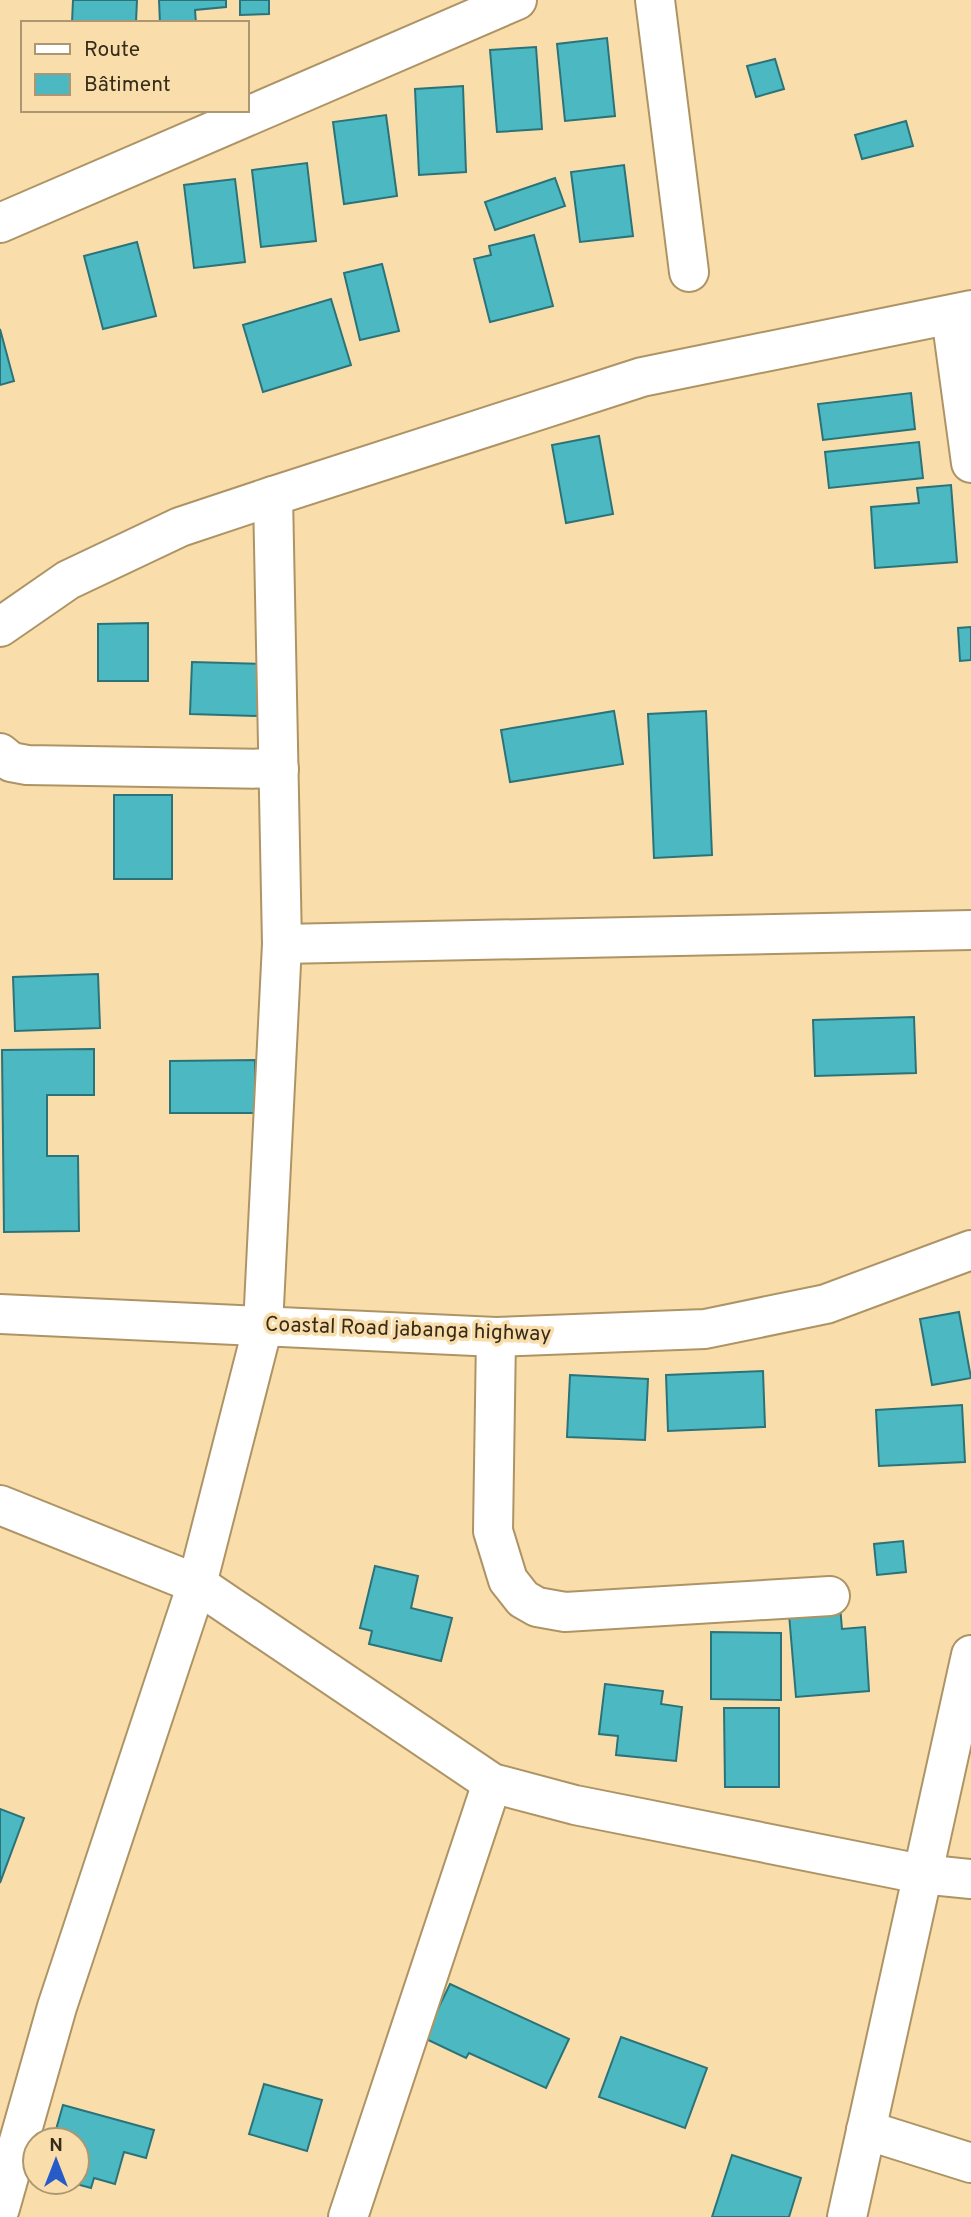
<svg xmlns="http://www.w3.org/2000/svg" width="971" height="2217" font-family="Overpass,sans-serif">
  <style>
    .building { fill: #4cb9c2; stroke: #2b7379; stroke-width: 2 }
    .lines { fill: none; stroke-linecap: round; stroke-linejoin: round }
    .street-casing { stroke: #ae9465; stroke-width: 42 }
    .street { stroke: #fff; stroke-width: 38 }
    .labels { text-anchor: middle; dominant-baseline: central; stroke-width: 7; stroke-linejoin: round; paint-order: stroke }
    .street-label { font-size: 21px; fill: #372c19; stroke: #f9deac }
  </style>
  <rect width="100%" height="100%" fill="#f9deac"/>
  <g class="building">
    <polygon points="73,0 137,0 136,22 72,23"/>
    <polygon points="159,0 226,0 226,7 195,10 196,23 160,23"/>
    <polygon points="240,0 269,0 269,14 240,15"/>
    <polygon points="607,38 615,116 565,121 557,44"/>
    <polygon points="536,47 542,129 497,132 490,50"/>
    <polygon points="775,59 784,89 756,97 747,66"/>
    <polygon points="463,86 466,172 419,175 415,89"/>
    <polygon points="386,115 397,196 344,204 333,122"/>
    <polygon points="906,121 913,146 862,159 855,135"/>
    <polygon points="307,163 316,241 261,247 252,170"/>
    <polygon points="624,165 633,236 580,242 571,172"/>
    <polygon points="555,178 565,206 495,230 485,202"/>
    <polygon points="235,179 245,262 194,268 184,185"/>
    <polygon points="534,235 553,306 490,322 474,259 491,255 489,246"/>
    <polygon points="137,242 156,316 103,329 84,256"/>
    <polygon points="382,264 399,331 360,340 344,273"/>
    <polygon points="331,299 351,365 263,392 243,325"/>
    <polygon points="0,329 14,381 0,385"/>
    <polygon points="911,393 915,429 823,440 818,404"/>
    <polygon points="599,436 613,514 566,523 552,445"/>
    <polygon points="919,442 923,478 829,488 825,452"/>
    <polygon points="951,485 957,562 875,568 871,507 919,503 917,488"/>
    <polygon points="148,623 148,681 98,681 98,624"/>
    <polygon points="971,627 971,660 960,661 958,628"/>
    <polygon points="192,662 262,664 260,716 190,714"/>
    <polygon points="614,711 623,764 510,782 501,730"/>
    <polygon points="706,711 712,855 654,858 648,714"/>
    <rect x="114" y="795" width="58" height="84"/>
    <polygon points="98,974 100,1028 15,1031 13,977"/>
    <polygon points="914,1017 916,1073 815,1076 813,1020"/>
    <polygon points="94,1049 94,1095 47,1095 47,1156 78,1156 79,1231 4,1232 2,1050"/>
    <polygon points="255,1060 256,1113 170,1113 170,1061"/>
    <polygon points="959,1312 971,1378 932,1385 920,1319"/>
    <polygon points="763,1371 765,1427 668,1431 666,1375"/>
    <polygon points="570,1375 648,1379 645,1440 567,1437"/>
    <polygon points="962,1405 965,1462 879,1466 876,1410"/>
    <polygon points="903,1541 906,1572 877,1575 874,1544"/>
    <polygon points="375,1566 418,1576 411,1608 452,1618 441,1661 369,1644 372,1631 360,1628"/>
    <polygon points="788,1602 840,1606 842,1629 865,1627 869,1691 796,1697"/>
    <polygon points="711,1632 781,1633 781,1700 711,1699"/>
    <polygon points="605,1684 663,1691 661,1704 682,1707 676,1761 616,1755 618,1736 599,1734"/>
    <polygon points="724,1708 779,1708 779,1787 725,1787"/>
    <polygon points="0,1809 24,1818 0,1883"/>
    <polygon points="450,1984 569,2039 546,2088 469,2053 466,2058 424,2038"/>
    <polygon points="621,2037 707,2068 685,2128 599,2097"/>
    <polygon points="264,2084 322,2100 307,2151 249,2134"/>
    <polygon points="63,2105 154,2130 146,2158 124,2152 115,2184 94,2178 91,2188 69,2182 77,2182 77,2140 53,2140"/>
    <polygon points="732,2155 801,2178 789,2217 712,2217"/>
  </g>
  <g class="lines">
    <defs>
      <g id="street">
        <polyline points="655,0 689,272"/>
        <polyline points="0,223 517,0"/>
        <polyline points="951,316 971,463"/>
        <polyline points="0,627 68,580 180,527 273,496"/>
        <polyline points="0,753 11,762 27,765 279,769"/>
        <polyline points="282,944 971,930"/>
        <polyline points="0,1314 496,1337 705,1329 826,1304 971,1250"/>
        <polyline points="496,1337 493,1531 508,1580 523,1599 537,1607 565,1612 830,1596"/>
        <polyline points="0,1505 197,1584 492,1783 575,1805 921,1874 971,1879"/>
        <polyline points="866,2130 971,2163"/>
        <polyline points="0,2208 57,2007 197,1584 263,1326 282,944 273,496 642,377 971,310"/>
        <polyline points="348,2217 492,1783"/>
        <polyline points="847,2217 971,1655"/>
      </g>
    </defs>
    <use href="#street" class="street-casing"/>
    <use href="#street" class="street"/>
  </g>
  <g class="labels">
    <g class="street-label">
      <text transform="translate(408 1330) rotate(2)">Coastal Road jabanga highway</text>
    </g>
  </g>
  <rect x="21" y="21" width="228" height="91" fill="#f9deac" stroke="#ab9771" stroke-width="2"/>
  <rect x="35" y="44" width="35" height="10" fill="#ffffff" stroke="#ab9771" stroke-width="2"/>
  <text x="84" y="56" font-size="21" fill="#372c19">Route</text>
  <rect x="35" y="74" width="35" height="21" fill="#4cb9c2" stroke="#ab9771" stroke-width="2"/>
  <text x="84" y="91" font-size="21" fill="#372c19">Bâtiment</text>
  <g transform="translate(56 2161)"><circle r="33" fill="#f9deac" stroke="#ab9771" stroke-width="2"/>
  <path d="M0-5L12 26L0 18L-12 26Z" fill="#265bc8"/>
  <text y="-10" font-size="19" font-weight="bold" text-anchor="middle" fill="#372c19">N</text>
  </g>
</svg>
